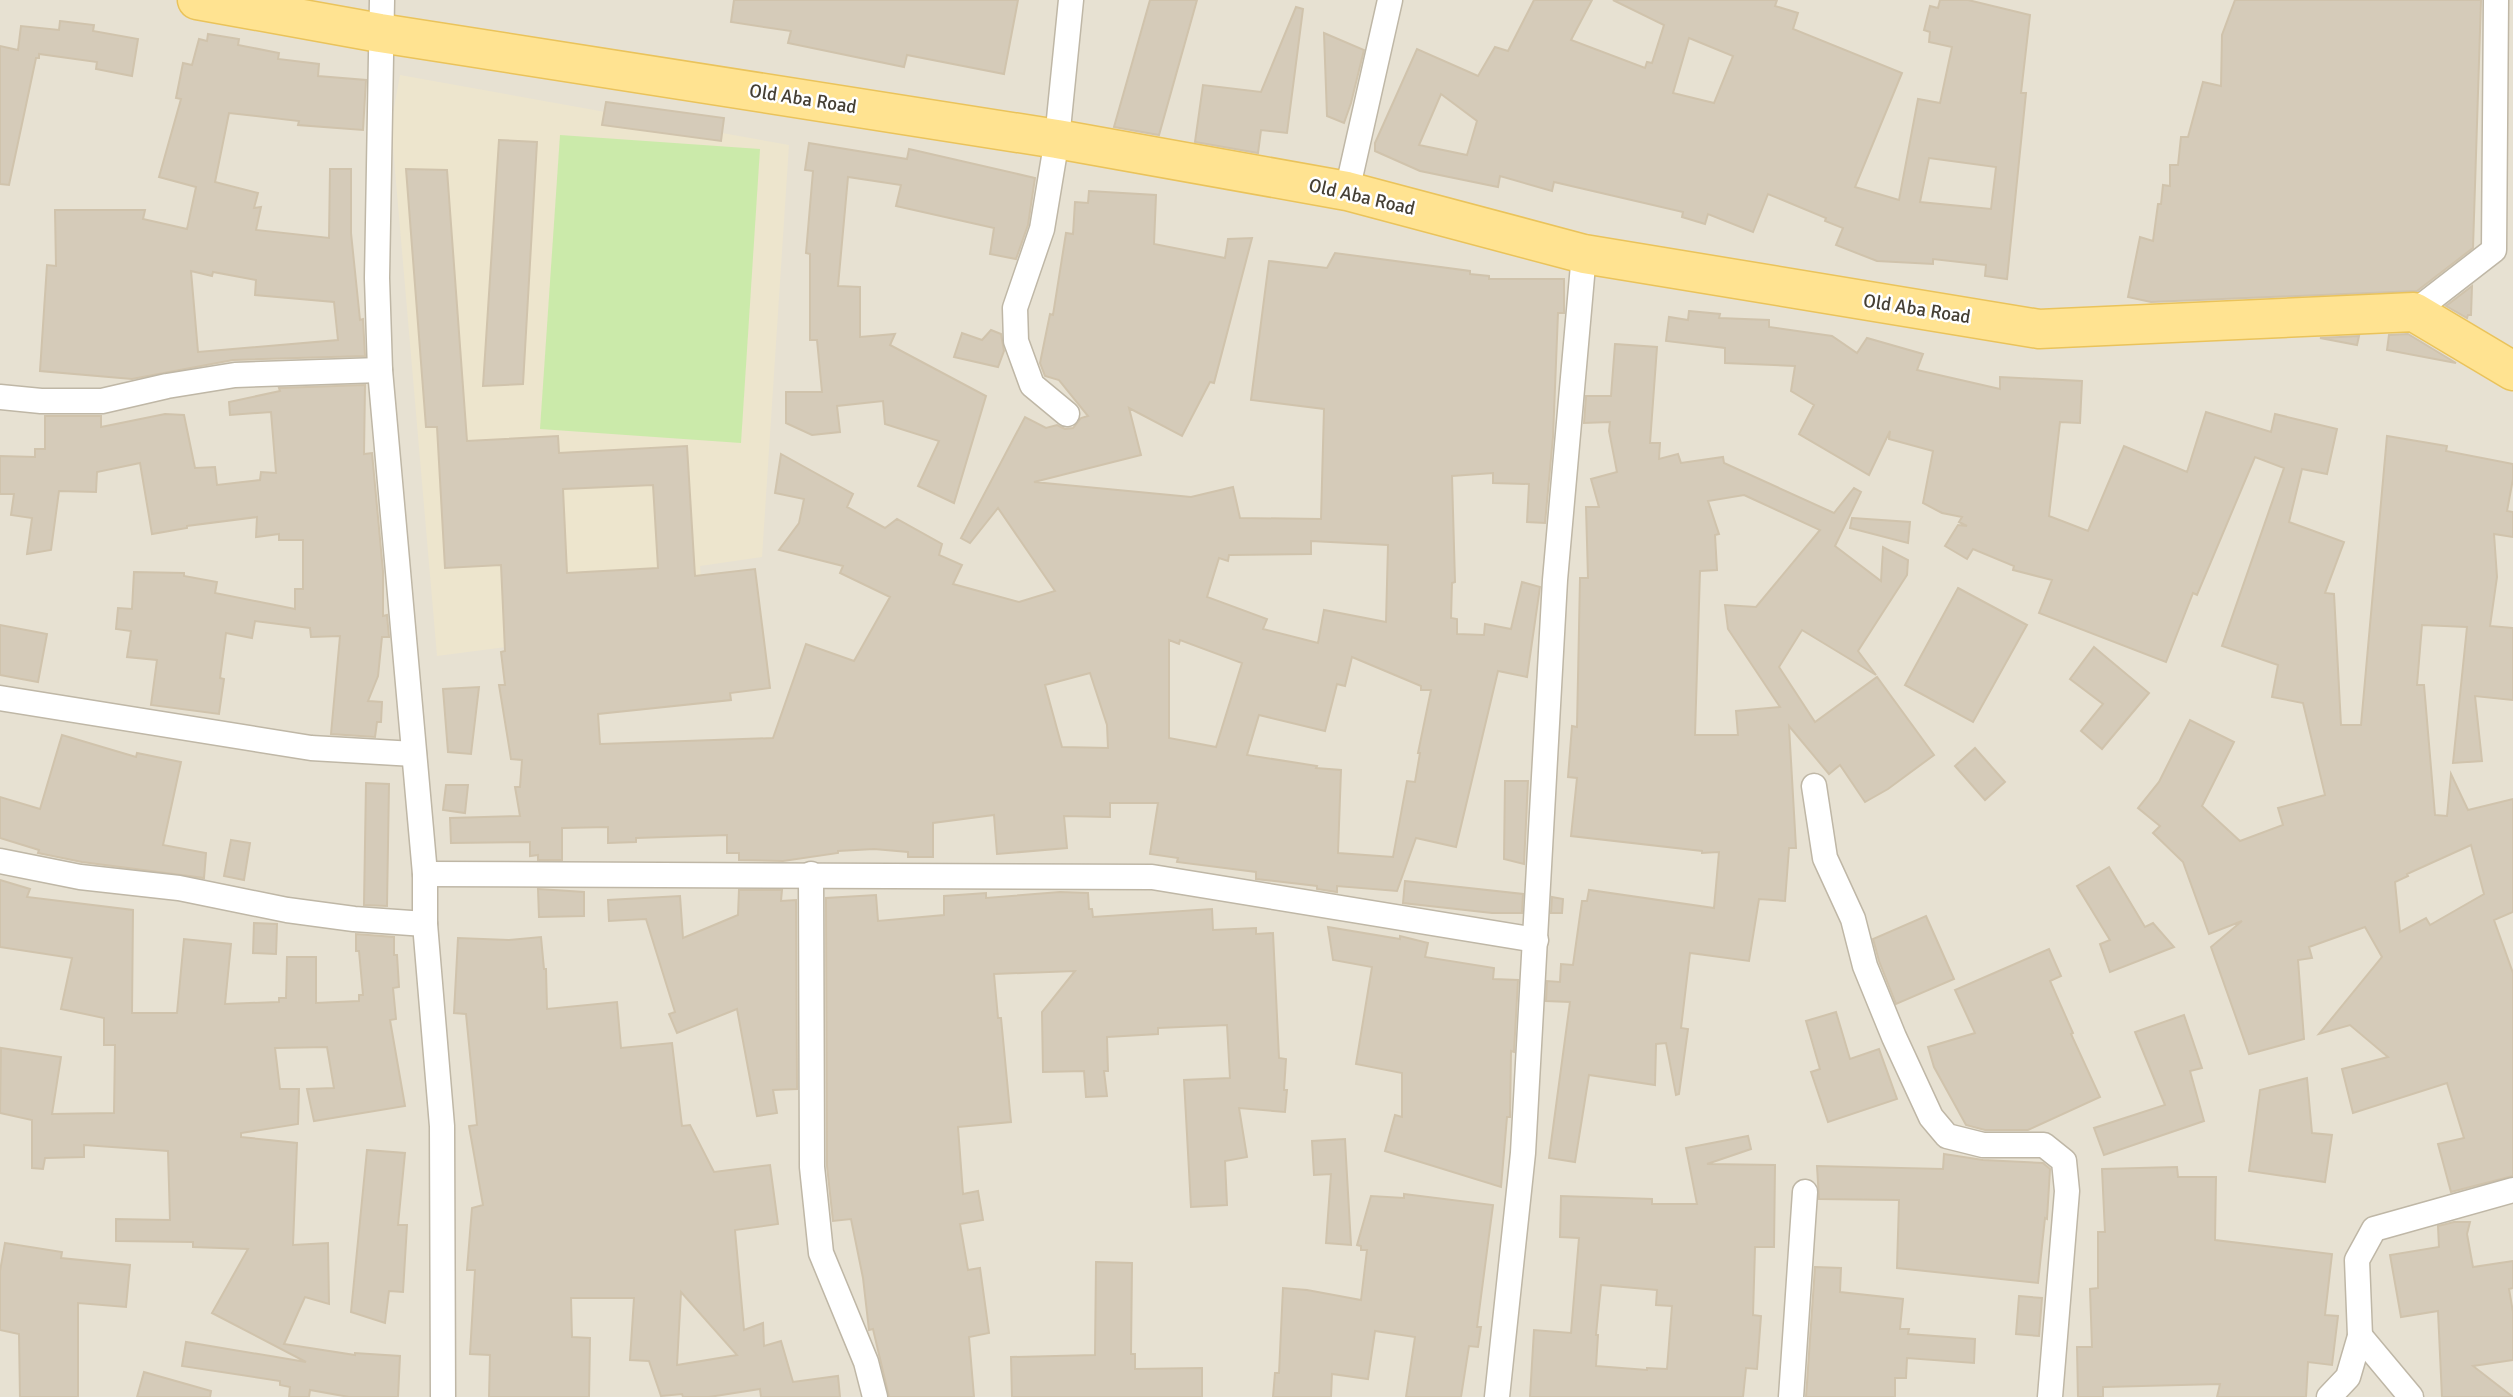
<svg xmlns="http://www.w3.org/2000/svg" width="2513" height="1397" font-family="Signika,sans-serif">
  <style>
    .residential { fill: #e7e1d2 }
    .education { fill: #ede5cd }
    .green { fill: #cbeaaa }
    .building { fill: #d5cbb9; stroke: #d0c3ac; stroke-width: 2; fill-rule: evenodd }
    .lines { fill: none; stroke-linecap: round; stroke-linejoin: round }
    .minor-casing { stroke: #bfb7a6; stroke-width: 27 }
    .primary-casing { stroke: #eac35b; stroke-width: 41 }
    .minor { stroke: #fff; stroke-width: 24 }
    .primary { stroke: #ffe391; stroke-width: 38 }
    .labels { text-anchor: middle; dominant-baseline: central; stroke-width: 5; stroke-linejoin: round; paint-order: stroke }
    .street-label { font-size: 19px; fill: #453f34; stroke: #fff }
  </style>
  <rect width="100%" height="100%" fill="#f3efe4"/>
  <rect class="residential" x="0" y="0" width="2513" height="1397"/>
  <polygon class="education" points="400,75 789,145 762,557 700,566 705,621 437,656 391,124"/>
  <polygon class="green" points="560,135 760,149 741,443 540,429"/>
  <g class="building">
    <polygon points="734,0 1018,0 1004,74 907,55 904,67 788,43 791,31 731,22"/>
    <polygon points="1150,0 1197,0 1159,135 1114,127"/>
    <path d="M 1534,0 L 1592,0 L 1571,40 L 1645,68 L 1647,62 L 1652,63 L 1664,25 L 1613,0 L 1777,0 L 1775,6 L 1798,13 L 1793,29 L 1902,73 L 1855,187 L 1899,200 L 1918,99 L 1940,103 L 1952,47 L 1929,42 L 1930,32 L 1924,30 L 1930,6 L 1938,8 L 1940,0 L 1968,0 L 2030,15 L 2021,93 L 2026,93 L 2007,279 L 1985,276 L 1986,265 L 1933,259 L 1933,264 L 1877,261 L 1836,245 L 1843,228 L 1825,221 L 1826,218 L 1768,194 L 1753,232 L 1708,214 L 1705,224 L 1682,217 L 1683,212 L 1554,182 L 1552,191 L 1500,176 L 1498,187 L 1420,171 L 1375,151 L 1375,143 L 1417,49 L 1478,76 L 1495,47 L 1508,51 ZM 1689,38 L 1733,56 L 1714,103 L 1673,93 ZM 1441,94 L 1477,121 L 1467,155 L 1419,145 ZM 1929,158 L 1996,167 L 1991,209 L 1920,202 Z"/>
    <polygon points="2235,0 2481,0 2473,248 2417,291 2151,302 2128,297 2140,237 2153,241 2158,204 2161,204 2163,185 2170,186 2170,165 2178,165 2181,137 2188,137 2203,82 2221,86 2222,35"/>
    <polygon points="1296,7 1303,9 1287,133 1261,130 1258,153 1195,142 1203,85 1261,92"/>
    <polygon points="60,21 94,25 93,31 138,39 132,76 96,69 97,62 39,54 39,58 36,58 9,185 0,184 0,46 18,50 21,26 59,30"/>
    <polygon points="1324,33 1364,50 1351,103 1344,123 1327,116"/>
    <path d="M 208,34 L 239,39 L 238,45 L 279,53 L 278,59 L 319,64 L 318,76 L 366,80 L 363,130 L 298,125 L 299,121 L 229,113 L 215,182 L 258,193 L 254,208 L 261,207 L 256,230 L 329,238 L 330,169 L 351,169 L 351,233 L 360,320 L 363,319 L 365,356 L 233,360 L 132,379 L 40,371 L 47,265 L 56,266 L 55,210 L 145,210 L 143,219 L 187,229 L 196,187 L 159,177 L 181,99 L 176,98 L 183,63 L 192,65 L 199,39 L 207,41 ZM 191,271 L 212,276 L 213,272 L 256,280 L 255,295 L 334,302 L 338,340 L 198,352 Z"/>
    <polygon points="606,102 724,118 721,141 602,125"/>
    <polygon points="499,140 537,142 523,384 483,386"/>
    <polygon points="809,143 907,159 909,149 1035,178 1028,225 1016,259 990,254 994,228 896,206 901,185 848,177 838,286 860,287 860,337 895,334 890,345 986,396 954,503 918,486 939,441 885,424 883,401 837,406 840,432 812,435 786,423 786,392 822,392 817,340 810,340 810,254 806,253 813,171 805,170"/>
    <path d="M 406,169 L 447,170 L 467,441 L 558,436 L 559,453 L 687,446 L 695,576 L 755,569 L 770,688 L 730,693 L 731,700 L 598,714 L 600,744 L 773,738 L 806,644 L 854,661 L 890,597 L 840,573 L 843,566 L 779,550 L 799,523 L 804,499 L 775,493 L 781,454 L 853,494 L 847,507 L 885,528 L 897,519 L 942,544 L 939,555 L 962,565 L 953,584 L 1019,602 L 1055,591 L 998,508 L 970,543 L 961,538 L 1025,417 L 1046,428 L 1057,425 L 1065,429 L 1073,428 L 1081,418 L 1088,416 L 1059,380 L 1045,376 L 1040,363 L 1050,314 L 1053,315 L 1066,233 L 1073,234 L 1075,202 L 1088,203 L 1089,191 L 1156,195 L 1154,244 L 1225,258 L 1228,239 L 1252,238 L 1214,383 L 1210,382 L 1182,436 L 1129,408 L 1141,455 L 1034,482 L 1191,497 L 1233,487 L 1240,518 L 1321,519 L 1324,409 L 1251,400 L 1269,261 L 1327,268 L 1335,253 L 1470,271 L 1470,274 L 1489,276 L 1489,279 L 1564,279 L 1564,313 L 1558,313 L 1553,437 L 1545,523 L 1527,522 L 1529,484 L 1493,483 L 1493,473 L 1452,476 L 1455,582 L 1452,583 L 1451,618 L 1457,619 L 1457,634 L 1484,635 L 1485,624 L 1511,629 L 1522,582 L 1540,587 L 1527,677 L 1498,671 L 1456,847 L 1416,838 L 1397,891 L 1337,886 L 1337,892 L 1317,889 L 1317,886 L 1256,879 L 1256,872 L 1177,862 L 1178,858 L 1150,854 L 1158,803 L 1110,803 L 1110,817 L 1064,816 L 1067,848 L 997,854 L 994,815 L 933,823 L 933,857 L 908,857 L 908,852 L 874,849 L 838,851 L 838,853 L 783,861 L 739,860 L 739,853 L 727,853 L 727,835 L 636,838 L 636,842 L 608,843 L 608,827 L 562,828 L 562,860 L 538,860 L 538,855 L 530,856 L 530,842 L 451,843 L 450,818 L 520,816 L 515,787 L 520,787 L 522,760 L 511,759 L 499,685 L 505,685 L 501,652 L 505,651 L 501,565 L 445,568 L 437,427 L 426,427 ZM 653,485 L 658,568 L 567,573 L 563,489 ZM 1311,541 L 1388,545 L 1386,622 L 1324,610 L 1318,643 L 1263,629 L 1267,619 L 1207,597 L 1219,558 L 1228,561 L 1229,555 L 1311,554 ZM 1169,640 L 1179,644 L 1180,640 L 1242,663 L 1216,747 L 1169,738 ZM 1352,657 L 1421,686 L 1421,690 L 1431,690 L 1418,753 L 1420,753 L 1415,782 L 1407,781 L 1393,857 L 1338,853 L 1341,770 L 1316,768 L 1317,766 L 1247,755 L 1259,715 L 1325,731 L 1337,684 L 1345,686 ZM 1090,673 L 1107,725 L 1108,748 L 1062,747 L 1045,685 Z"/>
    <polygon points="2472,286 2471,315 2468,315 2467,318 2446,306"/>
    <path d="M 1689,311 L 1720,314 L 1719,318 L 1769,320 L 1769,327 L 1832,336 L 1857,353 L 1867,338 L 1923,354 L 1917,370 L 2000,389 L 2000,377 L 2082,381 L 2080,423 L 2060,422 L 2049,516 L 2088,531 L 2124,446 L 2187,472 L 2206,412 L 2271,432 L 2275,414 L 2337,429 L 2327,474 L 2302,469 L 2289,522 L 2344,542 L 2325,593 L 2334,594 L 2341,725 L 2361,725 L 2387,436 L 2447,446 L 2446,451 L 2513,464 L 2513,479 L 2507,511 L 2513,512 L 2513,537 L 2494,534 L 2497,577 L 2490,626 L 2513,628 L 2513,700 L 2475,696 L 2482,761 L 2453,763 L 2467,627 L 2422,625 L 2417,685 L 2424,685 L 2435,815 L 2447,816 L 2451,774 L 2468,810 L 2513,799 L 2513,912 L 2494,920 L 2513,973 L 2513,1176 L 2451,1192 L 2438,1144 L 2464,1138 L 2447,1083 L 2353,1113 L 2342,1069 L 2388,1057 L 2350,1025 L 2319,1034 L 2382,957 L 2365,927 L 2309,947 L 2312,958 L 2298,960 L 2304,1039 L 2249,1054 L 2211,947 L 2242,921 L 2209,934 L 2183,862 L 2153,833 L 2160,826 L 2138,808 L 2159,782 L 2190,720 L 2234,742 L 2202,806 L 2240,841 L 2283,825 L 2278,808 L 2325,795 L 2303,703 L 2272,697 L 2278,665 L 2222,646 L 2284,468 L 2255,457 L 2197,595 L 2193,593 L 2166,662 L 2039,613 L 2052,580 L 2013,570 L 2014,566 L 1973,549 L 1967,559 L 1945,546 L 1958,525 L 1967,526 L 1959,522 L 1962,517 L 1942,513 L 1923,503 L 1933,451 L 1889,439 L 1890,431 L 1869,475 L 1799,434 L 1814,405 L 1791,391 L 1795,366 L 1725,363 L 1725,348 L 1666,341 L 1669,317 L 1688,320 ZM 2471,845 L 2484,894 L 2430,925 L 2426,918 L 2400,932 L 2395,882 L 2408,876 L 2407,874 Z"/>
    <polygon points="991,330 1001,334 1004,351 998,367 954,357 962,333 982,340"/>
    <polygon points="2408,334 2456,363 2387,350 2389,335"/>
    <polygon points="2359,336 2357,345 2320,338"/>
    <path d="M 1615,344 L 1657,347 L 1650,443 L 1660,443 L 1659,459 L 1678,454 L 1681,463 L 1723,457 L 1724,463 L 1834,513 L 1854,488 L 1861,492 L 1835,546 L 1881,581 L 1883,547 L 1908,560 L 1907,575 L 1858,651 L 1876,675 L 1802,630 L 1779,667 L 1815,722 L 1877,677 L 1934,755 L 1888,789 L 1865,802 L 1840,765 L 1829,774 L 1789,726 L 1796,848 L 1789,848 L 1785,901 L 1759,899 L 1749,961 L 1690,953 L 1681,1028 L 1688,1029 L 1679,1094 L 1676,1095 L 1666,1043 L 1656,1044 L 1655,1085 L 1589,1075 L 1575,1162 L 1549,1158 L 1570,1002 L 1546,1001 L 1547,981 L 1560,982 L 1561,964 L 1573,965 L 1582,901 L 1587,901 L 1589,890 L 1714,908 L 1719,852 L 1702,853 L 1702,851 L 1571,836 L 1577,778 L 1568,777 L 1572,726 L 1577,727 L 1580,578 L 1588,578 L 1586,507 L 1599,507 L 1591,479 L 1617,472 L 1609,431 L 1610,422 L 1584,423 L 1586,396 L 1611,396 ZM 1744,495 L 1820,530 L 1756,607 L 1725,605 L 1728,629 L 1780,707 L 1736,711 L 1738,735 L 1695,735 L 1700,571 L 1717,570 L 1715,535 L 1719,534 L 1708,501 Z"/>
    <polygon points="365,385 364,454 372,453 383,571 383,616 387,615 389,637 382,637 378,676 368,701 382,702 381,722 377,722 375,737 331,734 340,636 311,637 310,628 255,621 252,638 226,633 220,678 224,679 219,714 151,705 157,660 127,657 131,631 116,629 118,608 132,609 134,572 184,573 184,576 217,582 215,593 295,609 295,589 303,589 303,540 279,540 279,534 256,537 257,517 187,526 187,528 152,534 140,463 97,472 96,492 59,491 51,550 27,554 32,518 11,515 14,494 0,494 0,456 35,457 35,449 45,449 45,416 101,416 101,427 165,414 184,415 195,468 215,467 217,485 260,480 261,472 276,473 271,412 230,415 229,402 280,391 279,388"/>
    <polygon points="1852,518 1910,522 1908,543 1850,528"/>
    <polygon points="1958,588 2027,625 1973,722 1905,685"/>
    <polygon points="0,625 47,634 38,682 0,675"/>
    <polygon points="2094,647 2149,693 2102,749 2081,731 2103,704 2070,679"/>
    <polygon points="479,687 471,754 448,752 443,689"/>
    <polygon points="62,735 136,757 137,753 181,762 163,845 206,853 204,878 82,862 38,853 39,850 0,838 0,797 40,809"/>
    <polygon points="1975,748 2005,782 1985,800 1955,766"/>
    <polygon points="1505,781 1528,781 1524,864 1504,859"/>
    <polygon points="366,783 389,784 387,906 364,905"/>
    <polygon points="446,785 468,785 465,813 443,810"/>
    <polygon points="231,840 250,843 244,880 224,876"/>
    <polygon points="2109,867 2145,927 2153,923 2174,947 2110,972 2100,944 2110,940 2077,886"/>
    <polygon points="0,880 30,889 27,897 133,910 132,1013 177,1013 184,939 231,944 225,1004 279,1002 279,998 286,998 287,957 316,957 316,1003 359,1001 359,995 363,995 359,951 356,951 356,934 394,937 394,955 397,955 399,987 393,988 396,1019 390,1020 405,1106 314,1121 307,1089 334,1088 327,1047 275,1048 280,1089 299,1089 298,1124 241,1133 241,1137 297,1143 293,1245 328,1243 329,1304 305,1297 284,1344 355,1355 355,1353 400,1356 398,1397 349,1397 310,1390 309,1397 289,1397 290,1387 280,1385 280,1381 182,1366 186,1342 306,1362 212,1313 248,1249 193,1247 193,1242 116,1241 116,1219 170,1220 168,1151 84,1145 84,1157 45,1158 43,1169 32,1168 32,1120 0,1113 1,1048 61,1057 52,1114 114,1113 115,1045 104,1045 104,1018 61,1009 72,958 0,947"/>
    <polygon points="1405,881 1523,894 1522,913 1492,913 1403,903"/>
    <polygon points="538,889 584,892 584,916 539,917"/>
    <polygon points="739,890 782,890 781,901 796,900 797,1089 773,1090 777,1113 757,1116 737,1009 677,1033 669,1014 675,1012 646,919 609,921 608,900 680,896 683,938 738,915"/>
    <polygon points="1060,892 1088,893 1089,909 1092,909 1093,917 1212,909 1213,930 1256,928 1256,934 1273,933 1279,1058 1286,1059 1284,1090 1287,1090 1285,1112 1239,1108 1247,1157 1225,1161 1227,1205 1191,1207 1184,1080 1230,1078 1227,1025 1158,1028 1158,1034 1107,1037 1108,1071 1104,1071 1107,1096 1086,1097 1084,1071 1043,1072 1042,1012 1075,971 994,974 998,1018 1001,1018 1011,1122 958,1127 963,1194 978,1191 983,1220 960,1224 968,1270 980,1268 989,1333 969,1337 974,1397 889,1397 873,1329 869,1330 863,1278 851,1219 833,1221 827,1166 826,898 876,895 878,921 944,915 944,896 986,893 986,898"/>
    <polygon points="1552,897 1563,899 1562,913 1551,913"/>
    <polygon points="1926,916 1954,979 1896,1004 1879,961 1873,939"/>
    <polygon points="254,923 277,924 276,954 253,953"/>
    <polygon points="1328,927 1400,939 1400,936 1428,943 1425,957 1494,968 1493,979 1518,980 1514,1052 1511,1051 1510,1117 1507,1117 1501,1187 1385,1151 1395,1115 1402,1117 1402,1073 1356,1064 1372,967 1333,960"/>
    <path d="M 541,937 L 544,969 L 546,969 L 547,1009 L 617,1002 L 621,1048 L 672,1043 L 682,1126 L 690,1125 L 714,1172 L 770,1165 L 778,1224 L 735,1230 L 744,1330 L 763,1323 L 764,1346 L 781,1341 L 793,1382 L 838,1376 L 840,1397 L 761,1397 L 760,1389 L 709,1397 L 683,1397 L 682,1394 L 661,1396 L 649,1361 L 630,1360 L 634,1298 L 571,1298 L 572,1337 L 590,1338 L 589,1397 L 489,1397 L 490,1355 L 470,1354 L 475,1270 L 467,1270 L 472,1208 L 483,1205 L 469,1126 L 477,1125 L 466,1014 L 454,1013 L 458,938 L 509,940 ZM 681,1292 L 737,1355 L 677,1365 Z"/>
    <polygon points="2049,949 2061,976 2050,981 2073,1033 2071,1034 2100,1097 2028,1130 1985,1130 1966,1125 1934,1067 1928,1047 1975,1033 1955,990"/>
    <polygon points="1836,1012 1850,1059 1879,1049 1897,1099 1828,1122 1811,1072 1820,1069 1806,1021"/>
    <polygon points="2184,1015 2202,1068 2190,1071 2204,1121 2104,1155 2094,1128 2165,1105 2135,1032"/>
    <polygon points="2307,1078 2312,1133 2332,1135 2325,1182 2249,1171 2260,1090"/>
    <path d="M 1748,1136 L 1751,1149 L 1707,1164 L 1775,1165 L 1774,1247 L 1755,1247 L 1753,1315 L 1761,1316 L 1757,1369 L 1746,1368 L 1743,1397 L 1530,1397 L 1534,1330 L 1571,1333 L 1579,1238 L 1560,1237 L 1561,1196 L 1652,1199 L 1652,1204 L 1697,1204 L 1686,1148 ZM 1601,1285 L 1657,1290 L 1656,1305 L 1672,1306 L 1667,1369 L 1647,1368 L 1647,1370 L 1596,1366 L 1598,1335 L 1596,1335 Z"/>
    <polygon points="1345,1139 1346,1158 1351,1245 1326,1243 1331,1174 1314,1175 1312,1141"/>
    <polygon points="367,1150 405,1153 398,1225 407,1225 403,1292 389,1291 385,1323 351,1312"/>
    <polygon points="1944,1154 1983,1160 2043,1163 2050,1169 2047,1219 2045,1218 2038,1283 1897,1268 1899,1200 1819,1199 1817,1166 1943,1169"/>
    <polygon points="2177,1167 2178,1177 2216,1177 2215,1240 2332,1254 2325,1315 2338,1316 2332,1365 2308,1362 2306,1397 2217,1397 2220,1384 2103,1387 2103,1397 2078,1397 2077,1347 2092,1347 2090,1289 2098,1288 2098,1232 2105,1232 2102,1169"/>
    <polygon points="1404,1194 1493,1205 1477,1327 1481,1327 1478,1347 1469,1346 1461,1397 1406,1397 1415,1337 1375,1331 1368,1379 1332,1374 1331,1397 1273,1397 1275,1373 1279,1373 1283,1288 1307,1290 1361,1300 1367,1250 1361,1250 1361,1246 1357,1245 1371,1196 1404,1198"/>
    <polygon points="2454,1222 2470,1222 2467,1234 2473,1267 2513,1261 2513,1288 2509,1289 2513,1312 2513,1360 2473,1366 2513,1397 2442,1397 2438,1311 2401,1317 2390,1255 2439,1247 2438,1226"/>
    <polygon points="5,1243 62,1252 61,1258 130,1265 126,1307 78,1303 78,1397 20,1397 19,1334 0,1330 0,1271"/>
    <polygon points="1096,1262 1132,1263 1131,1354 1135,1354 1135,1369 1202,1368 1202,1397 1012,1397 1011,1357 1095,1355"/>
    <polygon points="1815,1267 1841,1268 1840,1292 1903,1299 1900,1329 1909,1329 1908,1334 1975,1339 1974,1363 1907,1358 1906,1378 1895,1378 1895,1397 1806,1397"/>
    <polygon points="2019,1296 2042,1298 2039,1336 2016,1334"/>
    <polygon points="144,1372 211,1391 210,1397 137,1397"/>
  </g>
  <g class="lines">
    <defs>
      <g id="minor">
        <polyline points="382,0 377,278 380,370 425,874 425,924 442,1126 443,1397"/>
        <polyline points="1347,191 1390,0"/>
        <polyline points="2414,312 2494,250 2496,0"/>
        <polyline points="0,397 41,401 102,401 167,386 235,375 380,370"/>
        <polyline points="1067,414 1032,385 1016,341 1015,308 1042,229 1057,139 1071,0"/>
        <polyline points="0,698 311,748 414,754"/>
        <polyline points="1814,786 1825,858 1853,919 1865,966 1894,1037 1931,1117 1947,1136 1983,1145 2044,1145 2064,1161 2067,1191 2050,1397"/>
        <polyline points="0,861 80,877 179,888 287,910 354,919 425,924"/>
        <polyline points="425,874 1152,877 1536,940"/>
        <polyline points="811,874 812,1167 821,1253 866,1362 875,1397"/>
        <polyline points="2360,1336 2411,1397"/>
        <polyline points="1497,1397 1523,1153 1555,580 1584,254"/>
        <polyline points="1791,1397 1805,1192"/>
        <polyline points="2329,1397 2348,1377 2360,1336 2357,1260 2374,1229 2513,1190"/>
      </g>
      <polyline id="primary" points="197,0 380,33 1057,139 1347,191 1584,254 2039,329 2414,312 2513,371"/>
    </defs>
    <use href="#minor" class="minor-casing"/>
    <use href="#primary" class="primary-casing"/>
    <use href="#minor" class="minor"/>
    <use href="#primary" class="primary"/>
  </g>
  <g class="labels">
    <g class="street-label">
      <text transform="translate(803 99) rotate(9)">Old Aba Road</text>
      <text transform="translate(1362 197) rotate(13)">Old Aba Road</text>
      <text transform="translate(1917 309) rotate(9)">Old Aba Road</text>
    </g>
  </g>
</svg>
